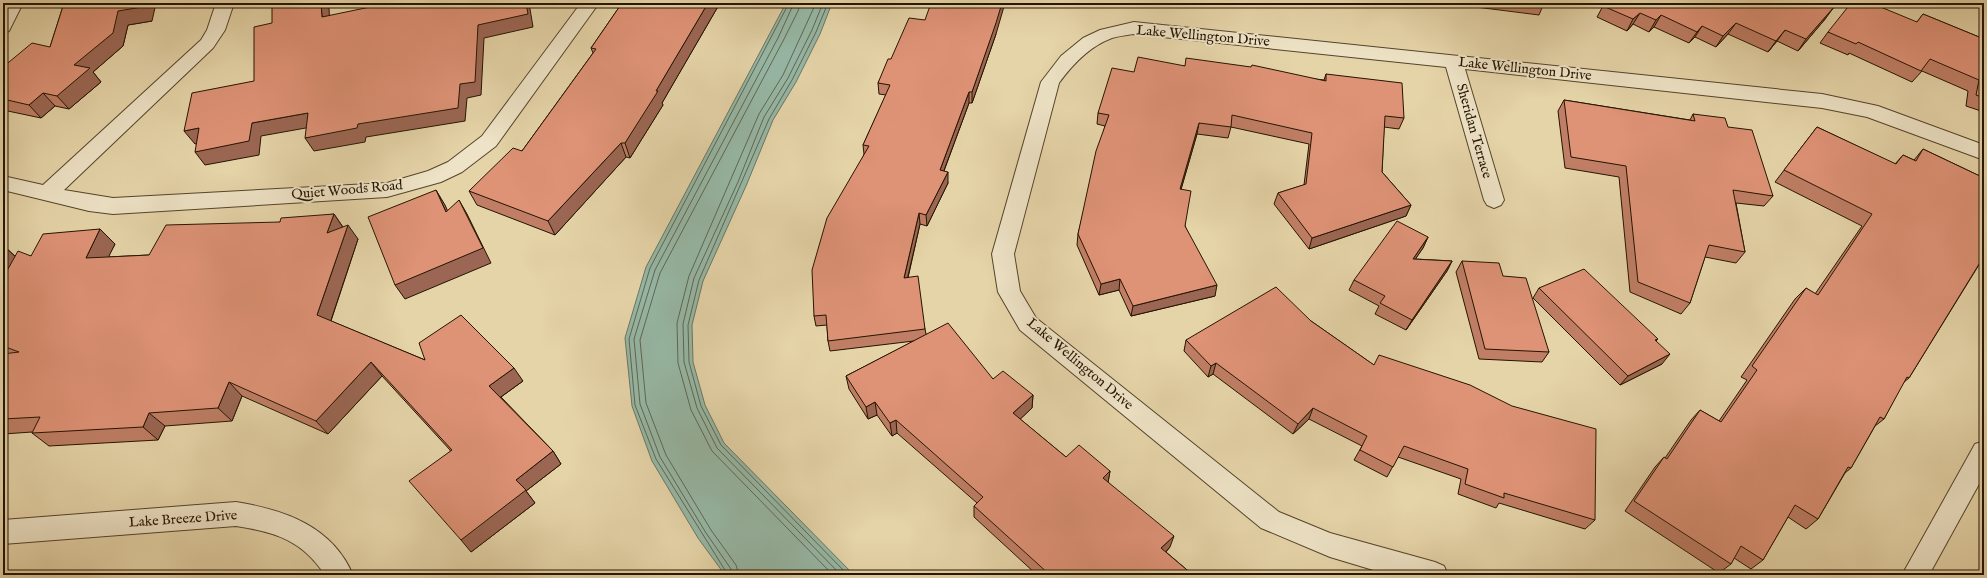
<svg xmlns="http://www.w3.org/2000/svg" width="1987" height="578" font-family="'IM FELL English',serif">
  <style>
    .water { fill: #96b8a6; stroke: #697664 }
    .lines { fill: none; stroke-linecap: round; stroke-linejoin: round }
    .shore { stroke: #5e6653; stroke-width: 1 }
    .street-casing { stroke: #55442a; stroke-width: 2 }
    .street { fill: #eee3c6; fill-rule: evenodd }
    .wall { fill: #bf7e65; stroke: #251400 }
    .shaded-wall { fill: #9b6653; stroke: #251400 }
    .building { fill: #de9276; stroke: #251400 }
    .labels { text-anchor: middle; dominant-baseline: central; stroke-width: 4; stroke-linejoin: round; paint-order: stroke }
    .street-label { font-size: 14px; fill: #251400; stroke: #eee3c6 }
  </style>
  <rect width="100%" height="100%" fill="#e5d4a8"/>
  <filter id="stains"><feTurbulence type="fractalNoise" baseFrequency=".005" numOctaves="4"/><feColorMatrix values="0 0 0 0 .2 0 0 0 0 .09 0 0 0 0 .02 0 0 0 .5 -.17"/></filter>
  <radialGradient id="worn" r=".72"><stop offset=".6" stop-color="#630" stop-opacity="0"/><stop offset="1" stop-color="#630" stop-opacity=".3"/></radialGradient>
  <polygon class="water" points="786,3 832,3 820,34 796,82 773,120 746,186 703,281 692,325 693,362 705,405 724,443 854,575 725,575 698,538 652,461 632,406 625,338 646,267"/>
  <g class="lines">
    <g class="shore">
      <polyline points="816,3 783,75 759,114 689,276 677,323 678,363 691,410 712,451 833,575"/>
      <polyline points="823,3 812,30 788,78 764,117 738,182 694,278 683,324 684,362 697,408 717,448 841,575"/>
      <polyline points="828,3 816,32 792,80 769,119 699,280 688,325 689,362 701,406 721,445 848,575"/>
      <polyline points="728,575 656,459 635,405 629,339 650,268 789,3"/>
      <polyline points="733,575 731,569 706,533 660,457 640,404 634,339 655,270 778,38 794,3"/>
      <polyline points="739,575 736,565 711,530 666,455 646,403 640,340 660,273 783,41 798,11 800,3"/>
    </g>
    <defs>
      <g id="street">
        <polygon points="5,3 23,3 9,31 3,33 3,8"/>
        <polygon points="216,3 234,3 225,30 213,48 64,190 113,198 387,183 428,171 448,162 482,136 581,3 599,3 496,146 462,172 441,182 387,197 113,214 89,211 3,190 3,176 43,185 201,40 207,30"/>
        <path d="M 1134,22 L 1822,94 L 1878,106 L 1984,145 L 1984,160 L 1867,117 L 1822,108 L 1465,69 L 1504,200 L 1501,205 L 1494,208 L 1487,205 L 1484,200 L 1446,67 L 1134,34 C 1127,35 1119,36 1112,38 C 1090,46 1072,65 1059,83 L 1014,254 L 1020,291 L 1036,318 L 1279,512 L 1330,533 L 1435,562 L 1444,566 L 1448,575 L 1390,575 L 1330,557 L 1261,528 L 1020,330 L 998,292 L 992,254 L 1041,82 L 1061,56 L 1083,38 L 1100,30 Z"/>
        <polygon points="1984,441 1984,475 1929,575 1902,575 1975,444"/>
        <path d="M 236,502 C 285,510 332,526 353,575 L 325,575 C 302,540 275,532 236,526 L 3,544 L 3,520 Z"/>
      </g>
    </defs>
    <use href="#street" class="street-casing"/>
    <use href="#street" class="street"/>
  </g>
  <g class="wall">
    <polygon points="64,3 152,21 128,25 123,46 93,72 101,82 69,109 55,106 41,118 3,110 3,67 50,47"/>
    <polygon points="622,3 720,3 662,103 663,105 630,158 626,157 555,235 477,205 469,191 522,151 593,53 591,48"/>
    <polygon points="1444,3 1544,3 1539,15"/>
    <polygon points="1603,6 1765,7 1826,18 1798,51 1777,41 1768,52 1728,34 1716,47 1695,37 1689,43 1654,27 1649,32 1633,24 1627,31 1597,17"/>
    <polygon points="1923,14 1984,39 1984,112 1966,106 1968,91 1922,71 1912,82 1849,53 1848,55 1820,43 1828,32 1917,22"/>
    <polygon points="996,34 972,103 969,103 944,171 948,183 927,226 920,224 908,278 925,329 926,334 993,379 1033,395 1032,408 1020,419 1066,457 1110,471 1108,482 1170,547 1166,552 1193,575 1037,575 974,517 974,506 977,503 897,433 892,436 877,415 868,419 849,389 846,376 914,341 830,351 828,341 827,325 816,326 814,316 864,154 863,145 886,95 879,94 878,83 891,59"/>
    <polygon points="1185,66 1324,80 1326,74 1404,118 1399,129 1384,127 1382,172 1411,205 1406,216 1309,249 1274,204 1278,193 1304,185 1309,144 1231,127 1228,138 1197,134 1181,189 1185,226 1215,296 1131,316 1119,290 1099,295 1077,245 1078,234 1105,126 1097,124 1098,113 1134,72"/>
    <polygon points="1564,100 1690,120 1693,114 1728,127 1773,196 1764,206 1736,203 1745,252 1736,263 1705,257 1690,303 1681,314 1630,292 1619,177 1565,168 1558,111"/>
    <polygon points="1817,127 1895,164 1903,155 1914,160 1923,149 1984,178 1984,258 1982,260 1909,378 1903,383 1884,419 1875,426 1851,468 1845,473 1818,519 1806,529 1788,517 1763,560 1751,569 1734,558 1731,564 1719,573 1625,511 1655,467 1664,457 1665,458 1691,420 1700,410 1719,421 1747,380 1741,377 1795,299 1806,288 1815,294 1862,226 1775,182"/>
    <polygon points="334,214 343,227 358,239 331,321 425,360 523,381 501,397 553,451 561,464 526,491 535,503 471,552 450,450 382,376 328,434 242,396 232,421 165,426 158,440 49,446 32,433 32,432 3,434 3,354 5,354 3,353 3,278 4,276 5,247 15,256 31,256 100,229 115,244 108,257 149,255 280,222"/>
    <polygon points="1428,237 1423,248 1415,259 1452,261 1447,271 1406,330 1375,314 1379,306 1349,290 1354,280"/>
    <polygon points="1462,261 1503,276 1549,352 1542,362 1479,359 1456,272"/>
    <polygon points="1539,288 1658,339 1656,341 1662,364 1620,385 1533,298"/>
    <polygon points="1311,321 1595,520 1585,529 1499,503 1496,508 1458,494 1461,479 1398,457 1387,477 1354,460 1362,446 1309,419 1293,434 1213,374 1208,377 1184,351 1186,340"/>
  </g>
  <g class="shaded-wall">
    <polygon points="143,3 156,3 152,21 128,25 123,46 93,72 101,82 69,109 57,96 74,65 118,11"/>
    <polygon points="321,3 326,3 329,7 330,31 322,17"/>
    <polygon points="526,3 529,3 533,27 484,38 481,95 467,98 465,121 366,137 365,142 314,151 305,138 358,124 460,84 478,25"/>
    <polygon points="708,3 720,3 662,103 663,105 630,158 625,143"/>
    <polygon points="1002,3 1005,3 996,34 972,103 972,92"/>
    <polygon points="1834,7 1826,18 1798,51 1806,39"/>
    <polygon points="1640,13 1633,24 1627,31 1633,19"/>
    <polygon points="1661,15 1654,27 1649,32 1656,20"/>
    <polygon points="1736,23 1728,34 1716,47 1723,36"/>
    <polygon points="1702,26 1695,37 1689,43 1697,32"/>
    <polygon points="1785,30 1777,41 1768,52 1776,41"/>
    <polygon points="969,92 969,103 940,181 940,170"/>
    <polygon points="43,93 55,106 41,118 29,105"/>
    <polygon points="308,113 317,126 261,136 259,155 205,165 195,152 252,123"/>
    <polygon points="1199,123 1197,134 1178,200 1180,189"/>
    <polygon points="199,128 209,141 195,144 184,131"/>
    <polygon points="621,143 626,157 555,235 548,221"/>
    <polygon points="948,172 948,183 927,226 926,215"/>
    <polygon points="436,190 445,205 455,227 446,212"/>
    <polygon points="459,200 467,214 491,263 405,299 395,285"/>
    <polygon points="1411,205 1406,216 1309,249 1312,238"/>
    <polygon points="919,213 920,224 905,289 904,278"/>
    <polygon points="334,214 344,229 327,233"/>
    <polygon points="348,225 358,239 328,329 317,315"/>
    <polygon points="100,229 115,244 101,272 86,258"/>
    <polygon points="1428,237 1423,248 1408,270 1413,259"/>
    <polygon points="5,247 21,262 3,277 3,249"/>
    <polygon points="1452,261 1447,271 1406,330 1412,320"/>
    <polygon points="1120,279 1119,290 1099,295 1101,284"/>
    <polygon points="1217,285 1215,296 1131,316 1133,306"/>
    <polygon points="1670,354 1662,364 1620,385 1628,376"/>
    <polygon points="371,362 382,376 328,434 316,421"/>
    <polygon points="1216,363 1213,374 1208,377 1211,366"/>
    <polygon points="514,368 523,381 498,399 489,386"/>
    <polygon points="229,382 242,396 232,421 218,408"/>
    <polygon points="1033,395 1032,408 1013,426 1013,413"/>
    <polygon points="875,402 877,415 868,419 866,407"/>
    <polygon points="1313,408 1309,419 1293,434 1298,424"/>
    <polygon points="149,413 165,426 158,440 143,427"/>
    <polygon points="896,420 897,433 892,436 890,423"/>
    <polygon points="553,451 561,464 526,491 535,503 471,552 461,540 516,480"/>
    <polygon points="1110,471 1108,483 1103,478"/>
    <polygon points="1174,536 1170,547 1158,560 1161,548"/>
  </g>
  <g class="building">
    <polygon points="64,3 143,3 142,7 118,11 113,33 74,65 90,68 57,96 43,93 29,105 3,99 3,67 32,43 50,47"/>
    <polygon points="278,3 321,3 322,17 370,7 371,3 526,3 528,14 478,25 475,82 460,84 458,108 358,124 357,128 305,138 308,113 252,123 249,141 195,152 199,128 184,131 192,93 254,81 254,27 272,23 272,4"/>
    <polygon points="622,3 708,3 656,91 658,91 625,143 621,143 548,221 469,191 513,148 522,151 596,49 591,48"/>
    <polygon points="931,3 1002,3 996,23 972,92 969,92 940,170 948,172 926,215 919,213 904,278 918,276 925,329 828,341 826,315 814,316 812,270 827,218 869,146 863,145 890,85 878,83 888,59 891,59 909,18 925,20"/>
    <polygon points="1606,3 1756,3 1765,7 1769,3 1826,3 1834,7 1806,39 1785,30 1776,41 1736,23 1723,36 1702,26 1697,32 1661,15 1656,20 1640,13 1633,19 1603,6"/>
    <polygon points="1851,3 1871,3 1917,22 1923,14 1984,39 1984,98 1976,95 1979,80 1930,59 1921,71 1858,42 1856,44 1828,32"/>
    <polygon points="1138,57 1185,66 1186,58 1251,67 1252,65 1326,81 1326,74 1402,83 1404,118 1385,116 1382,172 1411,205 1312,238 1278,193 1306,184 1312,133 1232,115 1231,127 1199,123 1180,189 1191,191 1185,226 1217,285 1133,306 1120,279 1101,284 1078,234 1096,151 1109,115 1098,113 1112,68 1134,72"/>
    <polygon points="1564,100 1695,121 1693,114 1725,118 1728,127 1752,130 1773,196 1733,190 1745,252 1709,245 1690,303 1638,282 1626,166 1571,157"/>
    <polygon points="1817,127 1896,164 1903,155 1916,161 1923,149 1984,178 1984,256 1909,378 1907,377 1884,419 1880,417 1851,468 1848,467 1818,519 1795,505 1763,560 1741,546 1731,564 1634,501 1664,457 1667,459 1700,410 1721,422 1757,370 1752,366 1806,288 1818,295 1872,214 1784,170"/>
    <polygon points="436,190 446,212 459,200 483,248 395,285 368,217"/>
    <polygon points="334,214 327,233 348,225 317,315 425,360 419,343 461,315 514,368 489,386 553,451 516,480 526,490 461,540 409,481 452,450 371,362 316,421 229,382 218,408 149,413 143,427 32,433 40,417 3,419 3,354 19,352 3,346 3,278 18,251 31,256 43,234 100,229 86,258 149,255 166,225 280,222 281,218"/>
    <polygon points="1397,221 1428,237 1413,259 1452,261 1412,320 1380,303 1385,296 1354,280"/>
    <polygon points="1462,261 1499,263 1503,276 1526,278 1549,352 1485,349"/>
    <polygon points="1584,269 1658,339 1655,340 1670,354 1628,376 1539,288"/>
    <polygon points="1276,287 1311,321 1374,365 1379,355 1470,385 1512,406 1596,429 1595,520 1504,493 1504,498 1465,484 1468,469 1404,446 1393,467 1360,450 1367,436 1313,408 1298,424 1216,363 1211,366 1186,340"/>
    <polygon points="948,323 993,379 1003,371 1033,395 1013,413 1066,457 1079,445 1110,471 1103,478 1174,536 1161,548 1193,575 1050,575 974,506 983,497 896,420 890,423 875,402 866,407 846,376"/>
  </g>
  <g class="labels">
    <g class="street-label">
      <text transform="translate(1203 36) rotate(5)">Lake Wellington Drive</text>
      <text transform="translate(1525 69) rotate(6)">Lake Wellington Drive</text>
      <text transform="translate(1474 131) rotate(74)">Sheridan Terrace</text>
      <text transform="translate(347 190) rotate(-5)">Quiet Woods Road</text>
      <text transform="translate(1080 364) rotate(40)">Lake Wellington Drive</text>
      <text transform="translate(183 519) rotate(-4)">Lake Breeze Drive</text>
    </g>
  </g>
  <rect width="1987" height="578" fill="none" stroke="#e5d4a8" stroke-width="16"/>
  <rect x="4" y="4" width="1979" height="570" fill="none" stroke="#251400" stroke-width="2"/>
  <rect x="8" y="8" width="1971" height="562" fill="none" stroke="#251400"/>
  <rect width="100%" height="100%" filter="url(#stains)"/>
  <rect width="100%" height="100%" fill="url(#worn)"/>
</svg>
